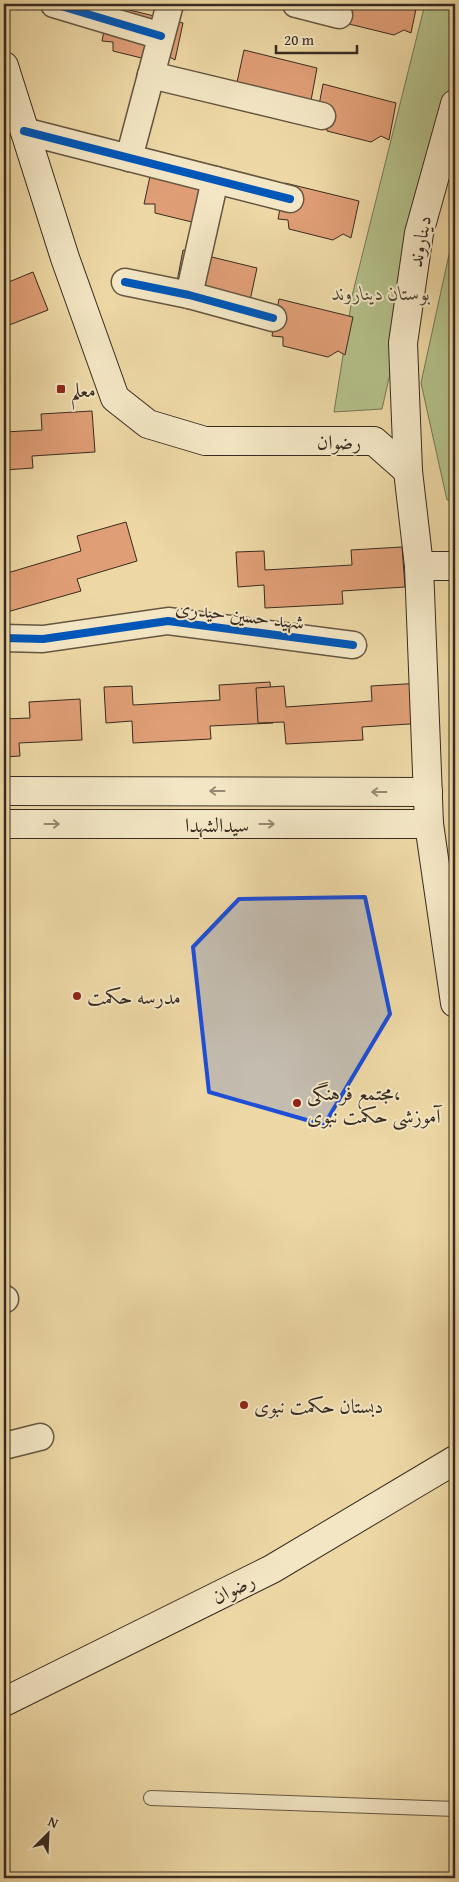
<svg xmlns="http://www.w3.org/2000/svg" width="459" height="1882" font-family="'Gentium Book Plus',Amiri,serif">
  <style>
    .green { fill: #b4c08a; stroke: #767656 }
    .building { fill: #e09e76; stroke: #382b21 }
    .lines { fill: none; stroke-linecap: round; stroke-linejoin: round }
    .lane-casing { stroke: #655642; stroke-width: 16 }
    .street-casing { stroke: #655642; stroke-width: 29 }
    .secondary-casing { stroke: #382b21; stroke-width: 30 }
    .lane { stroke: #f3e6c4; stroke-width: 14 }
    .street { stroke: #f3e6c4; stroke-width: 26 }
    .secondary { stroke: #f3e6c4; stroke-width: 28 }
    .cycleway-casing { stroke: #f3e6c4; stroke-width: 11 }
    .cycleway { stroke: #0057b8; stroke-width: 8 }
    .oneway { stroke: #968872 }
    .marked { fill: #1d4ed8; fill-opacity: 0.2; stroke: #1d4ed8; stroke-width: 4; stroke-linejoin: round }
    .poi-dot { fill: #8f2418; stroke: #f3e6c4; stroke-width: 2 }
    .labels { text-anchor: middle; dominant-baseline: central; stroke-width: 4; stroke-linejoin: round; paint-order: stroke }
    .street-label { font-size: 20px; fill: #382b21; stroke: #f3e6c4 }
    .park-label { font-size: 20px; font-style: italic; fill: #514936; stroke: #f3e6c4 }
    .poi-label { font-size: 20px; fill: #382b21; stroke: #f3e6c4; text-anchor: start }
  </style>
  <rect width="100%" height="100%" fill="#edd8a5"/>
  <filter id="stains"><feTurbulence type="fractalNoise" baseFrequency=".004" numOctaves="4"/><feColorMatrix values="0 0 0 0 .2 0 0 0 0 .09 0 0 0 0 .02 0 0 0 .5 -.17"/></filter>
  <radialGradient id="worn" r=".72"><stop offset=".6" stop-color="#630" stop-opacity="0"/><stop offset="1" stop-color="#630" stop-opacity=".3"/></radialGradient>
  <g class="green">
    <polygon points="425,4 455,4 455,87 382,409 334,412 353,292"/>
    <polygon points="455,227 455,500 447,500 421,383"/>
  </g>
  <g class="building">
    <polygon points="340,4 417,4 411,33 404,30 394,35 349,24 349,15"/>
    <polygon points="109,5 183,23 175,60 168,56 158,62 113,51 113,42 102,41"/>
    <polygon points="244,50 317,68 310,106 236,87"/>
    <polygon points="323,84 396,103 389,140 381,136 371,142 327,131 326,122 316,121"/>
    <polygon points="152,167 225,185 200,224 155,213 155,204 144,204"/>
    <polygon points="285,183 359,201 351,238 343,234 333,240 289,229 288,220 278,219"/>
    <polygon points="183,250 257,268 249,305 176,287"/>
    <polygon points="33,272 48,310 4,327 4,284"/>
    <polygon points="279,299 353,317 345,355 338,351 328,357 283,346 283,337 272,336"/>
    <polygon points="92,411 95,452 32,456 33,468 4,470 4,432 42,430 41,414"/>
    <polygon points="126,522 137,561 77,579 81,591 7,612 4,603 4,574 81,551 77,536"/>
    <polygon points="402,547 405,587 342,591 343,604 265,608 264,585 238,587 236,552 264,551 265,570 352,565 351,550"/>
    <polygon points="270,682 273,723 210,726 211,739 133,743 132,721 106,723 104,687 132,686 133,705 220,700 219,685"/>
    <polygon points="422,683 425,723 362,727 363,740 286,744 284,722 258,723 256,688 284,686 286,707 372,701 371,686"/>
    <polygon points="80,699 82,740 19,743 20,756 4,757 4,719 30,718 29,702"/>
  </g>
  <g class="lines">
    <defs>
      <polyline id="lane" points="151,1798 455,1809"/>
      <g id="street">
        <polyline points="54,4 161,36"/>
        <polyline points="296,4 339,15"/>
        <polyline points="151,75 322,116"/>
        <polyline points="24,131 290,199"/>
        <polyline points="129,158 170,4"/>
        <polyline points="125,282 189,295 273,318"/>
        <polyline points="189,295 215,180"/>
        <polyline points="4,638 43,639 168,621 353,645"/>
        <polyline points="4,1299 5,1299"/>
        <polyline points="4,1446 40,1437"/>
      </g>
      <g id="secondary">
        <polyline points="4,66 65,258 115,398 148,424 205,441 374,441 408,471 419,566 429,824 455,1003"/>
        <polyline points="408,471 403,343 419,233 455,104"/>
        <polyline points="419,566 455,566"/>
        <polyline points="4,791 428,792"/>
        <polyline points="4,824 429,824"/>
        <polyline points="4,1702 272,1569 455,1460"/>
      </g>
    </defs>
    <use href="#lane" class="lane-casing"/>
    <use href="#street" class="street-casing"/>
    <use href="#secondary" class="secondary-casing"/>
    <use href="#lane" class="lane"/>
    <use href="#street" class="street"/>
    <use href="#secondary" class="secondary"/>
    <defs>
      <g id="cycleway">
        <polyline points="54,4 161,36"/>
        <polyline points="24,131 290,199"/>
        <polyline points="125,282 189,295 273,318"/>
        <polyline points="4,638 43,639 168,621 353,645"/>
      </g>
    </defs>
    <use href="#cycleway" class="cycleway-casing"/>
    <use href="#cycleway" class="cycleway"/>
  </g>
  <defs><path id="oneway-shaft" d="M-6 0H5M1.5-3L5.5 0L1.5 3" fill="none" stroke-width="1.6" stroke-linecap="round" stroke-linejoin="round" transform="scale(1.25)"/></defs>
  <g class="oneway">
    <use href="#oneway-shaft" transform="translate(217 791) rotate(-180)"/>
    <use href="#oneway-shaft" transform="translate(379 792) rotate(-180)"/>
    <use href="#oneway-shaft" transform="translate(52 824)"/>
    <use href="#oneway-shaft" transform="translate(267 824)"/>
  </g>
  <path class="marked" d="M 365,897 L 390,1014 L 324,1125 L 209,1092 L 193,947 L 239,899 Z"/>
  <g class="poi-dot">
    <rect x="56" y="384" width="10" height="10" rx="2.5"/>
    <circle cx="77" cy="996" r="5"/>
    <circle cx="297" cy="1103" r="5"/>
    <circle cx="244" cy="1405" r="5"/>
  </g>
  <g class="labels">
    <g class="street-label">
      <text transform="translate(419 241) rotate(-79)">دیناروند</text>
      <text x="339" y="441">رضوان</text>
      <text transform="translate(240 614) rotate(7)">شهید حسین حیدری</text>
      <text x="217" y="824">سیدالشهدا</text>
      <text transform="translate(233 1588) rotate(-26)">رضوان</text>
    </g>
    <g class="park-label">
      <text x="381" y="292">بوستان دیناروند</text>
    </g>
    <g class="poi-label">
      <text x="71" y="389">معلم</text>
      <text x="87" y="996">مدرسه حکمت</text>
      <text x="307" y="1092">مجتمع‌ فرهنگی،<tspan x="307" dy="23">آموزشی حکمت نبوی</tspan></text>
      <text x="254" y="1405">دبستان حکمت نبوی</text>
    </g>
  </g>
  <rect width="459" height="1882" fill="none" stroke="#edd8a5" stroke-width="20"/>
  <rect x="5" y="5" width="449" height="1872" fill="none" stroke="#382b21" stroke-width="2.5"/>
  <rect x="10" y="10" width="439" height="1862" fill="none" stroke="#382b21"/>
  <g transform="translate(48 1834) rotate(24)" stroke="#f3e6c4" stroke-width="4" paint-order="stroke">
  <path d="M0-4L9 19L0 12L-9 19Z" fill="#382b21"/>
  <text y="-8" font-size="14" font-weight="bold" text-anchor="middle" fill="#382b21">N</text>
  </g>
  <path d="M276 45v8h81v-8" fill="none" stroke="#382b21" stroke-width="2.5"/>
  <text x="284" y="45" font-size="15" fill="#382b21" stroke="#f3e6c4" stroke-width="4" paint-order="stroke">20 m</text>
  <rect width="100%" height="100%" filter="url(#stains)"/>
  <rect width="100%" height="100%" fill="url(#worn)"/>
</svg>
